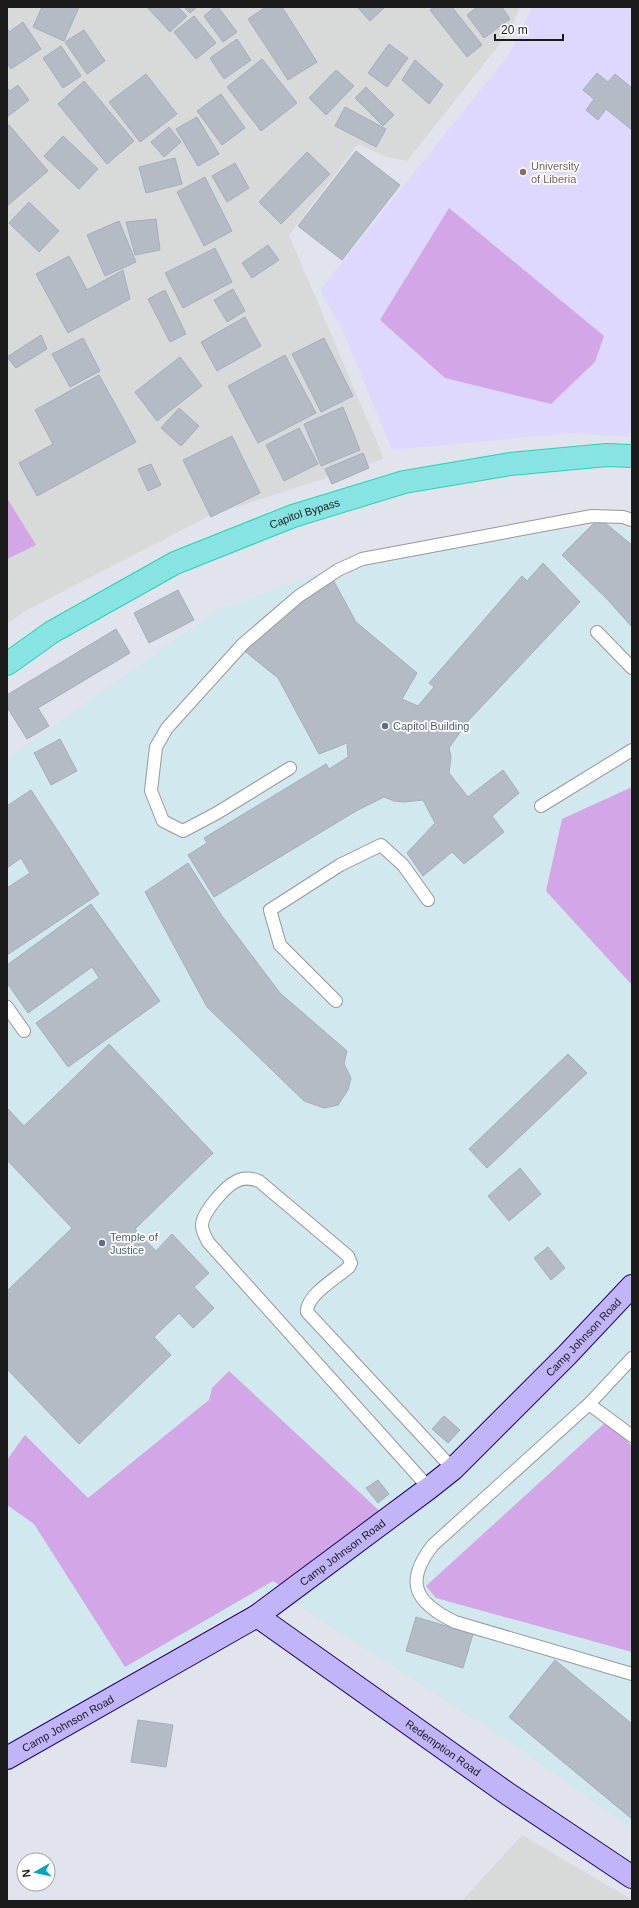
<svg xmlns="http://www.w3.org/2000/svg" width="639" height="1908" font-family="Arial,sans-serif">
  <style>
    .residential { fill: #d8d9d9 }
    .commercial { fill: #d0e8ee }
    .education { fill: #ded8fe }
    .grass { fill: #d2a6e7 }
    .building { fill: #b4bbc4; stroke: #a4aebe }
    .lines { fill: none; stroke-linecap: round; stroke-linejoin: round }
    .lane-casing { stroke: #989898; stroke-width: 14 }
    .secondary-casing { stroke: #22066e; stroke-width: 24 }
    .highway-casing { stroke: #26d3b4; stroke-width: 24 }
    .lane { stroke: #fff; stroke-width: 12 }
    .secondary { stroke: #c2b4f8; stroke-width: 22 }
    .highway { stroke: #88e4e2; stroke-width: 22 }
    .education-dot { fill: #8d6e63; stroke: #fff; stroke-width: 1.5 }
    .service-dot { fill: #5c6f8a; stroke: #fff; stroke-width: 1.5 }
    .labels { text-anchor: middle; dominant-baseline: central; stroke-width: 3.5; stroke-linejoin: round; paint-order: stroke }
    .education-label { font-size: 11px; fill: #785e54; stroke: #fff; text-anchor: start }
    .street-label { font-size: 11px; fill: #1b1b1b; stroke: #fff }
    .service-label { font-size: 11px; fill: #4e5e75; stroke: #fff; text-anchor: start }
  </style>
  <rect width="100%" height="100%" fill="#e1e3ed"/>
  <g class="residential">
    <polygon points="7,7 520,7 510,31 407,161 387,157 358,144 289,235 384,459 209,516 27,610 7,624"/>
    <polygon points="522,1835 632,1900 632,1901 462,1901"/>
  </g>
  <polygon class="commercial" points="632,524 632,1829 513,1744 273,1589 14,1741 7,1744 7,759 216,611 316,575 443,540"/>
  <polygon class="education" points="532,7 632,7 632,437 571,433 392,450 342,329 320,290 510,53"/>
  <g class="grass">
    <polygon points="449,208 604,336 595,362 551,404 445,378 380,320"/>
    <polygon points="7,498 36,545 7,559"/>
    <polygon points="632,787 632,985 546,891 562,819"/>
    <polygon points="229,1371 386,1517 298,1596 273,1581 125,1667 34,1524 7,1505 7,1460 25,1435 88,1498 209,1400 212,1388"/>
    <polygon points="606,1422 632,1446 632,1652 436,1598 426,1586"/>
  </g>
  <g class="building">
    <polygon points="42,7 79,7 64,41 33,27"/>
    <polygon points="147,7 178,7 187,16 170,32"/>
    <polygon points="184,7 197,7 190,13"/>
    <polygon points="215,7 218,7 237,32 223,42 204,16"/>
    <polygon points="266,7 282,7 317,62 288,80 248,19"/>
    <polygon points="357,7 385,7 370,21"/>
    <polygon points="434,7 452,7 482,45 467,57 430,10"/>
    <polygon points="477,7 502,7 510,19 484,38 467,15"/>
    <polygon points="194,16 216,43 196,59 174,32"/>
    <polygon points="23,22 41,49 11,69 7,63 7,28 9,32"/>
    <polygon points="84,30 105,61 87,74 65,42"/>
    <polygon points="237,39 251,60 224,79 210,58"/>
    <polygon points="389,44 408,58 387,87 368,73"/>
    <polygon points="61,46 81,76 63,88 43,58"/>
    <polygon points="262,59 297,103 261,131 227,87"/>
    <polygon points="415,60 443,85 429,104 402,80"/>
    <polygon points="336,70 354,86 326,115 309,98"/>
    <polygon points="597,73 608,82 615,74 632,88 632,130 606,109 598,120 586,110 594,99 583,90"/>
    <polygon points="146,74 177,114 140,142 109,102"/>
    <polygon points="84,81 134,141 107,164 58,104"/>
    <polygon points="18,85 29,100 7,117 7,88 10,91"/>
    <polygon points="366,87 394,115 383,126 355,98"/>
    <polygon points="221,94 245,128 222,145 197,111"/>
    <polygon points="345,107 386,129 376,147 335,126"/>
    <polygon points="197,117 219,154 198,166 176,129"/>
    <polygon points="9,125 48,171 7,206 7,126"/>
    <polygon points="169,127 181,142 164,157 151,142"/>
    <polygon points="63,136 98,169 79,189 44,156"/>
    <polygon points="356,151 400,185 342,260 298,226"/>
    <polygon points="307,152 330,174 281,224 259,202"/>
    <polygon points="175,158 182,184 146,193 139,167"/>
    <polygon points="235,163 249,188 227,202 212,176"/>
    <polygon points="205,177 232,231 204,246 177,192"/>
    <polygon points="29,202 59,231 39,252 9,223"/>
    <polygon points="156,219 160,250 135,255 126,222"/>
    <polygon points="119,221 136,262 105,276 87,235"/>
    <polygon points="268,245 279,260 252,278 242,263"/>
    <polygon points="215,248 232,282 183,308 165,273"/>
    <polygon points="69,256 87,290 123,270 130,299 68,333 36,274"/>
    <polygon points="233,289 245,311 227,322 214,300"/>
    <polygon points="165,290 186,334 170,342 148,299"/>
    <polygon points="245,317 261,346 217,371 201,342"/>
    <polygon points="41,335 47,349 16,368 7,357"/>
    <polygon points="83,338 100,371 70,387 52,354"/>
    <polygon points="324,338 353,396 321,412 292,354"/>
    <polygon points="285,355 316,413 258,443 228,386"/>
    <polygon points="180,357 202,386 157,421 135,392"/>
    <polygon points="99,375 136,442 37,496 19,463 53,444 35,410"/>
    <polygon points="343,407 360,450 321,466 304,424"/>
    <polygon points="179,408 199,426 181,446 161,428"/>
    <polygon points="299,428 318,464 284,481 266,445"/>
    <polygon points="232,436 260,493 211,517 183,460"/>
    <polygon points="363,453 369,468 332,484 325,469"/>
    <polygon points="151,464 161,485 148,491 138,469"/>
    <polygon points="599,518 632,545 632,627 607,599 562,555"/>
    <polygon points="543,563 580,602 468,721 449,748 451,757 449,773 468,797 503,770 519,793 492,816 504,832 464,864 452,852 423,876 407,853 435,823 423,800 404,802 394,801 384,797 356,811 214,897 188,855 207,843 204,838 326,764 329,769 348,757 347,743 319,754 278,678 242,649 331,576 356,622 417,673 402,699 418,706 434,687 429,683 522,576 527,581"/>
    <polygon points="178,590 194,620 149,643 134,613"/>
    <polygon points="116,629 130,653 38,708 49,726 27,739 7,707 7,695"/>
    <polygon points="60,739 77,771 51,785 34,753"/>
    <polygon points="31,790 99,894 7,955 7,888 30,873 21,858 7,868 7,806"/>
    <polygon points="188,863 222,916 280,993 347,1051 344,1064 351,1078 348,1090 338,1105 324,1108 304,1101 207,1007 145,892"/>
    <polygon points="91,904 160,1001 68,1067 36,1023 99,978 92,967 28,1013 7,983 7,965"/>
    <polygon points="109,1044 213,1153 135,1229 156,1251 172,1234 209,1273 194,1287 214,1308 193,1328 179,1313 154,1337 171,1355 79,1444 7,1369 7,1291 72,1228 7,1160 7,1108 24,1126"/>
    <polygon points="568,1054 587,1073 487,1168 469,1149"/>
    <polygon points="520,1168 541,1194 509,1221 488,1196"/>
    <polygon points="548,1247 565,1268 551,1280 534,1258"/>
    <polygon points="444,1416 460,1430 448,1443 432,1429"/>
    <polygon points="378,1480 389,1494 378,1503 366,1488"/>
    <polygon points="416,1617 473,1634 463,1668 406,1651"/>
    <polygon points="555,1660 632,1724 632,1819 509,1717"/>
    <polygon points="138,1720 173,1725 166,1767 131,1762"/>
  </g>
  <g class="lines">
    <defs>
      <g id="lane">
        <polyline points="597,632 632,668"/>
        <polyline points="290,768 217,813 183,831 163,821 151,791 156,747 167,728 243,644 299,596 338,570 362,559 592,516 623,517 632,520"/>
        <polyline points="541,806 632,750"/>
        <polyline points="336,1001 280,945 270,910 340,865 381,845 403,865 428,900"/>
        <polyline points="7,1007 24,1031"/>
        <path d="M 632,1358 L 589,1404 L 433,1545 C 403,1583 416,1603 455,1622 L 632,1674"/>
        <polyline points="589,1404 632,1436"/>
        <path d="M 429,1488 L 208,1242 C 205,1236 202,1231 202,1225 C 202,1213 225,1187 235,1182 C 243,1177 251,1178 259,1181 L 348,1256 L 351,1263 L 349,1267 C 337,1278 306,1295 307,1312 L 453,1469"/>
      </g>
      <g id="secondary">
        <path id="s1" d="M 257,1616 L 508,1794 L 632,1877"/>
        <path id="s2" d="M 7,1758 L 257,1616 L 429,1488 L 453,1469 L 567,1355 L 632,1286"/>
      </g>
      <g id="highway">
        <path id="s3" d="M 7,664 L 52,632 L 175,563 L 293,516 L 404,482 L 510,464 L 607,455 L 632,456"/>
      </g>
    </defs>
    <use href="#lane" class="lane-casing"/>
    <use href="#secondary" class="secondary-casing"/>
    <use href="#highway" class="highway-casing"/>
    <use href="#lane" class="lane"/>
    <use href="#secondary" class="secondary"/>
    <use href="#highway" class="highway"/>
  </g>
  <circle class="education-dot" cx="523" cy="172" r="4"/>
  <g class="service-dot">
    <circle cx="385" cy="726" r="4"/>
    <circle cx="102" cy="1243" r="4"/>
  </g>
  <g class="labels">
    <g class="education-label">
      <text x="531" y="166">University<tspan x="531" dy="13">of Liberia</tspan></text>
    </g>
    <g class="street-label">
      <text stroke="none"><textPath href="#s3" startOffset="335">Capitol Bypass</textPath></text>
      <text stroke="none"><textPath href="#s2" startOffset="718">Camp Johnson Road</textPath></text>
      <text stroke="none"><textPath href="#s2" startOffset="394">Camp Johnson Road</textPath></text>
      <text stroke="none"><textPath href="#s2" startOffset="70">Camp Johnson Road</textPath></text>
      <text stroke="none"><textPath href="#s1" startOffset="228">Redemption Road</textPath></text>
    </g>
    <g class="service-label">
      <text x="393" y="726">Capitol Building</text>
      <text x="110" y="1237">Temple of<tspan x="110" dy="13">Justice</tspan></text>
    </g>
  </g>
  <rect width="639" height="1908" fill="none" stroke="#1b1b1b" stroke-width="16"/>
  <g transform="translate(36 1872) rotate(262)"><circle r="19" fill="#ffffff" stroke="#a4a4a4"/>
  <path d="M0-3L7 15L0 10L-7 15Z" fill="#03a4c4"/>
  <text y="-6" font-size="11" font-weight="bold" text-anchor="middle" fill="#1b1b1b">N</text>
  </g>
  <path d="M495 34v6h68v-6" fill="none" stroke="#1b1b1b" stroke-width="2"/>
  <text x="501" y="34" font-size="12" fill="#1b1b1b" stroke="#ffffff" stroke-width="3" paint-order="stroke">20 m</text>
</svg>
